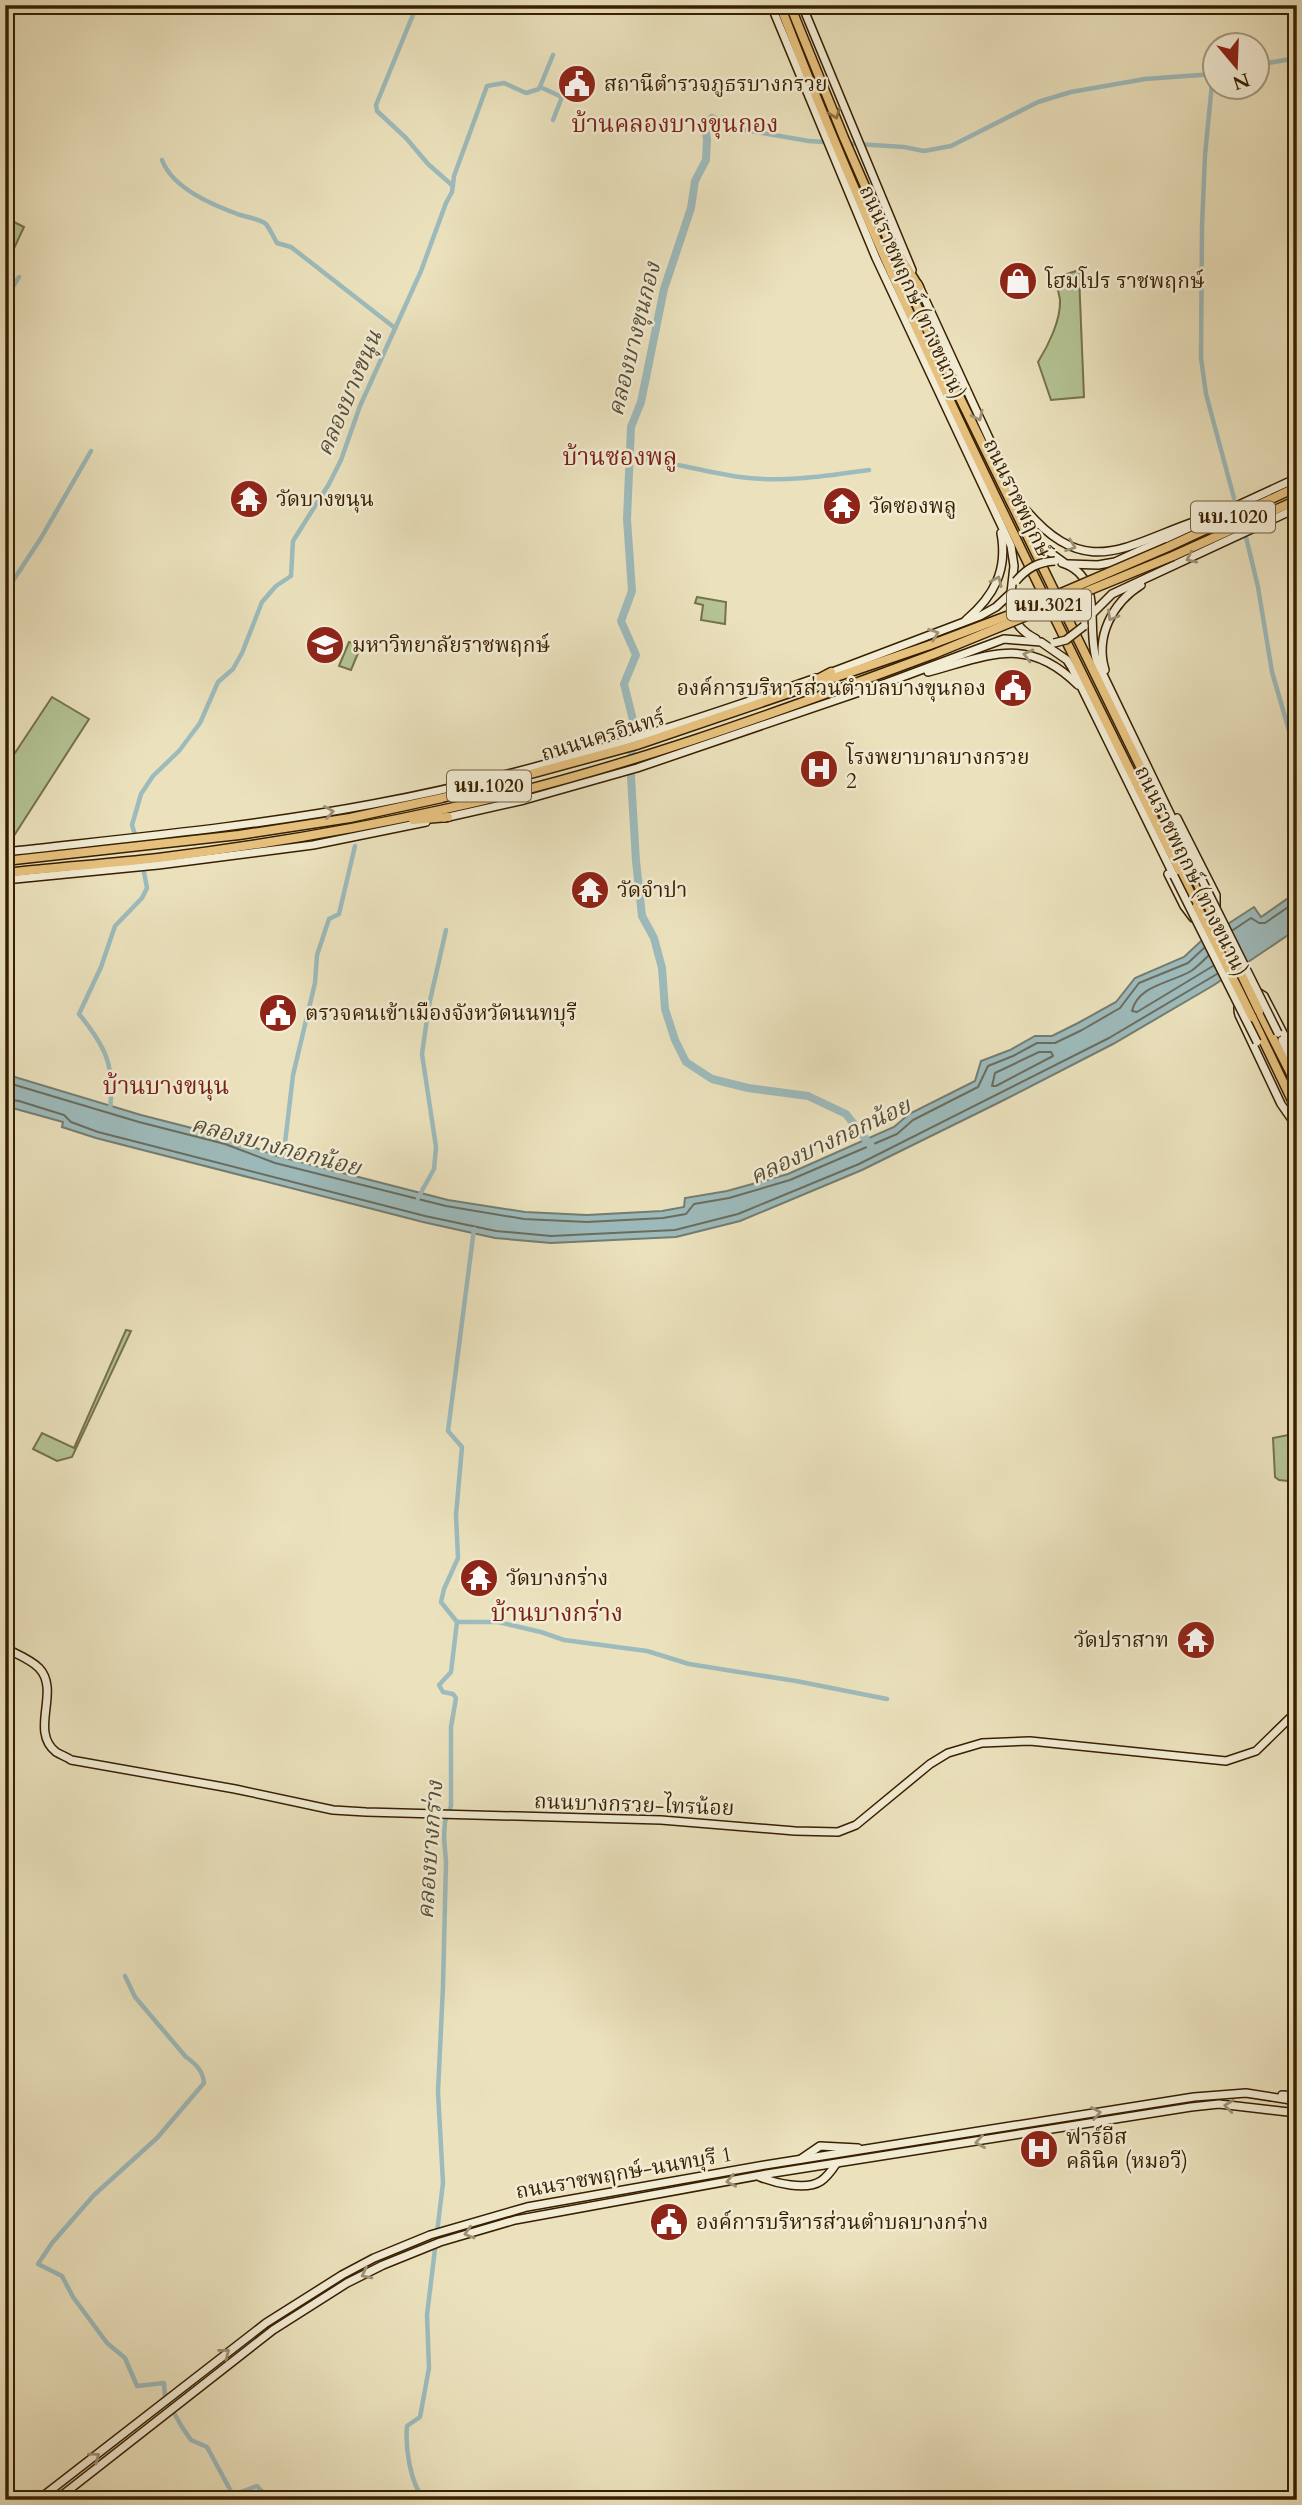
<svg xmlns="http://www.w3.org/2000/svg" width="1302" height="2505" font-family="Cardo,'Noto Serif Thai',serif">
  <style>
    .green { fill: #b4c494; stroke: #76724a; stroke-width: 2 }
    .water { fill: #9dbbbc; stroke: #747d71; stroke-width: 2 }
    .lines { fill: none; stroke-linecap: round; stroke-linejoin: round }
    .shore { stroke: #6a6d5e; stroke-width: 2 }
    .canal { stroke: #9dbbbc; stroke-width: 4.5 }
    .river { stroke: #9dbbbc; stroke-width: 8 }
    .secondary-casing { stroke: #371f00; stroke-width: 10 }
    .primary-casing { stroke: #371f00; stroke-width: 11 }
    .secondary { stroke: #f2ecd4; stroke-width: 7 }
    .primary { stroke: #e6c17e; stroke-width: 8 }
    .secondary-bridge-casing { stroke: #371f00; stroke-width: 10; stroke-linecap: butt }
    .primary-bridge-casing { stroke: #371f00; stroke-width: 11; stroke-linecap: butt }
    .secondary-bridge { stroke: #f2ecd4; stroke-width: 7 }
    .primary-bridge { stroke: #e6c17e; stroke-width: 8 }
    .oneway { stroke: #8e703f }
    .oneway2 { stroke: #9e9075 }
    .labels { text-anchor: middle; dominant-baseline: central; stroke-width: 5; stroke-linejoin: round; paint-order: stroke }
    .shield { fill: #f2ecd4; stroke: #6f5c40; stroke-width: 2 }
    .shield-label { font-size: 19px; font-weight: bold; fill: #371f00 }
    .poi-label { font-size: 21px; fill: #371f00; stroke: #f2ecd4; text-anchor: start }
    .street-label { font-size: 21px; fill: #371f00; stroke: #f2ecd4 }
    .water-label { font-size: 23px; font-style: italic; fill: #564e38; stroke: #f2ecd4 }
    .quarter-label { font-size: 24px; fill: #7a1f14; stroke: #f2ecd4 }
  </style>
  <rect width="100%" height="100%" fill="#ebe2bd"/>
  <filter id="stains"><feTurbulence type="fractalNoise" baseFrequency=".00286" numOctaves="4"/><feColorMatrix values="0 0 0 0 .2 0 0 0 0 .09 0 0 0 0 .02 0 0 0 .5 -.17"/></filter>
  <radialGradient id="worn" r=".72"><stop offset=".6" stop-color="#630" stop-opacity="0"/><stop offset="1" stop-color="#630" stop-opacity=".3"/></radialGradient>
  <g class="green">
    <polygon points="8,219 24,227 9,259 5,257 5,225"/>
    <path d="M 1082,269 L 1079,275 L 1084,397 L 1051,400 L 1038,362 C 1048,346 1061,320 1060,300 C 1059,292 1056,285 1055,278 Z"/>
    <polygon points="697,597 726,602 725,624 701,620 703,605 695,603"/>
    <polygon points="349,642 361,646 351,670 339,666"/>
    <polygon points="52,697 89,719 8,845 5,845 5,768"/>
    <polygon points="126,1330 131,1331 72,1457 57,1461 33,1449 42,1433 74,1448"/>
    <polygon points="1293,1434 1297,1436 1297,1482 1279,1480 1275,1477 1273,1438"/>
  </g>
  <polygon class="water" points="1297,892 1297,929 1214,985 1113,1044 1000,1102 862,1170 740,1221 676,1237 551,1243 495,1238 423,1222 96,1138 62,1127 63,1122 5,1106 5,1074 141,1115 227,1137 277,1156 448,1200 525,1212 587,1215 662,1211 684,1207 685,1198 727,1191 788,1174 894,1127 909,1114 975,1081 981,1061 1010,1050 1035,1036 1052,1036 1078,1023 1116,1002 1135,978 1184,957 1200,942 1254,907 1261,917"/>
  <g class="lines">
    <g class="shore">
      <polyline points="1233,930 1251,918 1259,923 1265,923 1297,901"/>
      <path d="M 1208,956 C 1203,961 1197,967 1191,971 C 1171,983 1138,985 1132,1011 L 1137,1012 L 1213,966"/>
      <polygon points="1039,1052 1051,1052 1053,1056 996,1086 992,1086 995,1073"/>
      <polyline points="5,1082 139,1122 225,1144 275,1163 446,1206 524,1219 587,1222 663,1218 686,1214 694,1204 729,1198 790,1180 897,1134 913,1120 978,1087 988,1066 1013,1056 1037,1043 1055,1043 1082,1030 1120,1008 1139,983 1188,963 1204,948"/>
      <polyline points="5,1099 19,1101 64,1115 71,1122 98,1132 425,1216 496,1231 551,1236 675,1230 738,1214 859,1164 1109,1038 1217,974"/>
    </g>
    <g class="canal">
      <polyline points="417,5 376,105 377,111 406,138 428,164 453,186"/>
      <polyline points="1256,65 1297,58"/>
      <polyline points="1213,74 1205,155 1202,226 1201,358 1206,394 1234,498"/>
      <polyline points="540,87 562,97 553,120"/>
      <polyline points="712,118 724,118 733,128 809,141 904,147 924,151 951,146 1038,102 1071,92 1145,79 1214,74"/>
      <path d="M 162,160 C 173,189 213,205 240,215 C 247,217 260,219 266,224 C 270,229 274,238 277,243 L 291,247 L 395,328"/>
      <polyline points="5,299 19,277"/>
      <path d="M 629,458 C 667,460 703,472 740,477 C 783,483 826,476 869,470"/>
      <polyline points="1246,537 1258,587 1272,672 1297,758"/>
      <polyline points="5,593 41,538 91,451"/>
      <polyline points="136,838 132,825 141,794 153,776 179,751 200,723 218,682 233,669 242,653 262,602 276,586 291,576 293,541 329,484 341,460 360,406 421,271 446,203 452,192 454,176 487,86 504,83 526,93 539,89 553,55"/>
      <path d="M 110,1109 C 115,1066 106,1047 79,1014 L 101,967 L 115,926 L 142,898 L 147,888 L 143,867"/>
      <polyline points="283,1160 293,1075 315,983 317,955 329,919 339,914 355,846"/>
      <polyline points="418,1198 434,1169 436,1147 422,1054 429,1005 446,930"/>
      <polyline points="457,1622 498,1622 541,1632 564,1640 647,1651 689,1664 796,1681 887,1699"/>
      <path d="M 125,1976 L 135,1997 L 186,2057 C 196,2064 203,2071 204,2083 L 157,2138 L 94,2195 L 52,2243 L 38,2264 L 62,2276 L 73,2297 L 107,2343 L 125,2358 L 137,2386 L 164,2383 L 165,2397 L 182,2427 L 191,2440 L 207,2447 L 233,2495 L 257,2486 L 270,2500"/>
      <path d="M 424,2500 C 410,2482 405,2448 407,2426 L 420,2417 L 429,2368 L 427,2315 L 443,2183 L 438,2092 L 443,1986 L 446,1862 L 444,1837 L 445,1822 L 451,1806 L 451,1727 L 456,1698 L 453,1694 L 443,1692 L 439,1685 L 451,1672 L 457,1622 L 441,1602 L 444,1589 L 458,1558 L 456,1515 L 462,1447 L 448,1431 L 474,1229"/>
    </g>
    <polyline class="river" points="712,118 705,125 707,140 706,160 695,181 691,208 664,289 641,402 631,427 627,519 632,591 621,621 636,655 624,684 633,720 631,777 636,861 642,916 654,938 662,968 665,1009 675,1040 686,1062 712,1079 748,1088 808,1096 846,1114 871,1146"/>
    <defs>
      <g id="secondary">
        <polyline points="771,5 876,258 1011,546 1014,566 1011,593"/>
        <polyline points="802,5 912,270"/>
        <polyline points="918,284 1035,538 1044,548 1066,564"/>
        <path d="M 1025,509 C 1087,582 1125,545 1199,520"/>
        <path d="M 1062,563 C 1106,577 1085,628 1097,662 L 1202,880"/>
        <polyline points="1068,564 1098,565 1115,562 1297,478"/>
        <path d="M 1011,592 C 1008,613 1016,629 1036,639"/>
        <polyline points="1093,613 1112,594 1297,508"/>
        <path d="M 966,620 C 994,596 1008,570 1001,533"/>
        <path d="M 1105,670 C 1095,637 1112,603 1141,585"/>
        <path d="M 928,672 C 988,656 1027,634 1078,685"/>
        <polyline points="827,674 980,616 996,607 1011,593"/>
        <polyline points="444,818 524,800 637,768 886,683 1004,639 1041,642 1067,660 1072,668 1174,876"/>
        <path d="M 5,852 C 128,838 251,827 373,804 C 524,776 671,729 816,678"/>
        <polyline points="1168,874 1184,906 1193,918 1200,919 1216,908 1216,895 1177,818"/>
        <polyline points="5,880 158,865 313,845 426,822"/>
        <polyline points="1282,1040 1297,1072"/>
        <path d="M 1297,1060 L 1264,996 L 1256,991 C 1244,993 1235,1002 1239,1015 L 1281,1104 L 1297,1127"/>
        <path d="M 5,1648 C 16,1654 30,1659 39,1668 C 61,1691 29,1731 56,1752 C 61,1755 67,1757 71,1760 L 235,1789 L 333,1810 L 366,1812 L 661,1820 L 795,1831 L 838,1832 L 856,1825 L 930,1764 L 948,1753 L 982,1743 L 1030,1741 L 1226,1761 L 1256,1751 L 1297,1711"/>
        <polyline points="1282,2095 1297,2096"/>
        <polyline points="801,2159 820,2146 858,2148"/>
        <path d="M 760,2177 C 775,2183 806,2191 821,2181 C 827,2177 832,2170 836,2164"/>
        <polyline points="38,2500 266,2323 342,2275 374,2258 430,2235 527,2207 765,2165 1194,2097 1246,2093 1297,2101"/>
        <polyline points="56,2500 273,2330 347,2283 383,2265 440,2242 515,2220 767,2174 1191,2107 1219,2104 1297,2113"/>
      </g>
      <g id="primary">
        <path d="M 780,5 C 898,314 1051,609 1197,906"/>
        <polyline points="790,5 844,138 934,345 1206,901"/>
        <polyline points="901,258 919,287"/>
        <polyline points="1168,547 1297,487"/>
        <polyline points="1173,556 1297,500"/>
        <polyline points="812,682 831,672"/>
        <polyline points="413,820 448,817"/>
        <polyline points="5,861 239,835 350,818 442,798 637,745 930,645"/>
        <path d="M 5,873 C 56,867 107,864 158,858 C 254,846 350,830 445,809 C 612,773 773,714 934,654"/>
        <polyline points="1259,1011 1297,1086"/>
        <polyline points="1252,1017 1297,1111"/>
      </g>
    </defs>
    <use href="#secondary" class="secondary-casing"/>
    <use href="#primary" class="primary-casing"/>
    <use href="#secondary" class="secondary"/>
    <use href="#primary" class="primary"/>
    <defs>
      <g id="secondary-bridge">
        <path d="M 1016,581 C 1027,568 1038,562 1055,561"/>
        <polyline points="1054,643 1066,640 1084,626"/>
        <polyline points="1174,876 1257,1042"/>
        <polyline points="1202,880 1278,1033"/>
      </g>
      <g id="primary-bridge">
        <polyline points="930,645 1012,614 1168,547"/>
        <polyline points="934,654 1173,556"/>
        <polyline points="1206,901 1259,1011"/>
        <polyline points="1197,906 1252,1017"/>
      </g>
    </defs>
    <use href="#secondary-bridge" class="secondary-bridge-casing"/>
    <use href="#primary-bridge" class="primary-bridge-casing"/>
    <use href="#secondary-bridge" class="secondary-bridge"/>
    <use href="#primary-bridge" class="primary-bridge"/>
  </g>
  <defs><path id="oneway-chevron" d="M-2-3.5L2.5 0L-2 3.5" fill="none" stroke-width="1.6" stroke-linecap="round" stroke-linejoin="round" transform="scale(1.75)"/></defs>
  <use class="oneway" href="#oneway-chevron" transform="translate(835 114) rotate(68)"/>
  <g class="oneway2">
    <use href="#oneway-chevron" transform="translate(978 416) rotate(65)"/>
    <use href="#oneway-chevron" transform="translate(1071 546) rotate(20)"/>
    <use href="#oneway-chevron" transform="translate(1191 558) rotate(155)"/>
    <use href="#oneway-chevron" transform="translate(997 581) rotate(-66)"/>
    <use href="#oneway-chevron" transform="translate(1112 616) rotate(120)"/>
    <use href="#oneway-chevron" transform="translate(934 634) rotate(-20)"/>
    <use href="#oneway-chevron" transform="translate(1028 655) rotate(-166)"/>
    <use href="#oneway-chevron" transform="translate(329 812) rotate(-10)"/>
    <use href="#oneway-chevron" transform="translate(1229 2106) rotate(-174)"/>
    <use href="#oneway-chevron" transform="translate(1096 2113) rotate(-10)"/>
    <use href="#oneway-chevron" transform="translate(980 2142) rotate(171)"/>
    <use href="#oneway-chevron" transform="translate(731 2181) rotate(169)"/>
    <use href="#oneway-chevron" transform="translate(469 2233) rotate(163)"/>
    <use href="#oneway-chevron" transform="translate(366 2274) rotate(153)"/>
    <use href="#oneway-chevron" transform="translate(225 2353) rotate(-38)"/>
    <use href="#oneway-chevron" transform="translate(95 2457) rotate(-37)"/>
  </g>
  <defs>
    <symbol id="civic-disc" viewBox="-11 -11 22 22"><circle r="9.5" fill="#8f2418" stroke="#f2ecd4"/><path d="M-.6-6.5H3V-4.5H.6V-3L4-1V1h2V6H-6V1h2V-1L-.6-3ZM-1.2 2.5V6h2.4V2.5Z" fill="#fff"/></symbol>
    <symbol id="shop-disc" viewBox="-11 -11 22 22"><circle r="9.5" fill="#8f2418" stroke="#f2ecd4"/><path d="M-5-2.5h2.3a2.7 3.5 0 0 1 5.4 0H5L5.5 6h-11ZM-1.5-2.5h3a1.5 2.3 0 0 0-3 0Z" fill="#fff"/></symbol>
    <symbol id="temple-disc" viewBox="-11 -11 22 22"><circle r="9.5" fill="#8f2418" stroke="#f2ecd4"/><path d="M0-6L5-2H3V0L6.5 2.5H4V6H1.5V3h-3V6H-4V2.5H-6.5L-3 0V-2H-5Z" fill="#fff"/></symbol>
    <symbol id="university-disc" viewBox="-11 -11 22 22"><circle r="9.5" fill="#8f2418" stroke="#f2ecd4"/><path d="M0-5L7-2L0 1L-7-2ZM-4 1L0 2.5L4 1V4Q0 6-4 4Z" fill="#fff"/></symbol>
    <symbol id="hospital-disc" viewBox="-11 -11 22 22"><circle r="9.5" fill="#8f2418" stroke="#f2ecd4"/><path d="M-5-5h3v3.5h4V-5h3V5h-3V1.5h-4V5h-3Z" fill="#fff"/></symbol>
  </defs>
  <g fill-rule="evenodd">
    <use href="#civic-disc" x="555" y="62" width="44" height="44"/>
    <use href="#shop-disc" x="996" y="259" width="44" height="44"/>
    <use href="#temple-disc" x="227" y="477" width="44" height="44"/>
    <use href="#temple-disc" x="820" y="484" width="44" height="44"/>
    <use href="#university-disc" x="303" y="623" width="44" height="44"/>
    <use href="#civic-disc" x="991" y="666" width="44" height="44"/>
    <use href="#hospital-disc" x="797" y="747" width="44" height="44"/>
    <use href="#temple-disc" x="568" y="868" width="44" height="44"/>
    <use href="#civic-disc" x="256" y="991" width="44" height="44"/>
    <use href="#temple-disc" x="457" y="1556" width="44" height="44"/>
    <use href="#temple-disc" x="1174" y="1618" width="44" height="44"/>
    <use href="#hospital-disc" x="1017" y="2127" width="44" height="44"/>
    <use href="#civic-disc" x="647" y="2200" width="44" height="44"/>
  </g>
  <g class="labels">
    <g class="shield">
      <rect x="1191" y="501.5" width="84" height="31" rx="5"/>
      <rect x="1007" y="589.5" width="84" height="31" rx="5"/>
      <rect x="447" y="770.5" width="84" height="31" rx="5"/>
    </g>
    <g class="shield-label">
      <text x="1233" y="517">นบ.1020</text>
      <text x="1049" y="605">นบ.3021</text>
      <text x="489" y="786">นบ.1020</text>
    </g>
    <g class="poi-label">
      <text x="604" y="84">สถานีตำรวจภูธรบางกรวย</text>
      <text x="1045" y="281">โฮมโปร ราชพฤกษ์</text>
      <text x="276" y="499">วัดบางขนุน</text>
      <text x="869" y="506">วัดซองพลู</text>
      <text x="352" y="645">มหาวิทยาลัยราชพฤกษ์</text>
      <text x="986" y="688" text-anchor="end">องค์การบริหารส่วนตำบลบางขุนกอง</text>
      <text x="846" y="757">โรงพยาบาลบางกรวย<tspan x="846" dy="24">2</tspan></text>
      <text x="617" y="890">วัดจําปา</text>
      <text x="305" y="1013">ตรวจคนเข้าเมืองจังหวัดนนทบุรี</text>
      <text x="506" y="1578">วัดบางกร่าง</text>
      <text x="1169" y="1640" text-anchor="end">วัดปราสาท</text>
      <text x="1066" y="2137">ฟาร์อีส<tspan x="1066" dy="24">คลินิค (หมอวี)</tspan></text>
      <text x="696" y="2222">องค์การบริหารส่วนตำบลบางกร่าง</text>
    </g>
    <g class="street-label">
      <text transform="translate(912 292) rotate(66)">ถนนราชพฤกษ์ (ทางขนาน)</text>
      <text transform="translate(1017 498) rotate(64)">ถนนราชพฤกษ์</text>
      <text transform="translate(603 736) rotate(-17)">ถนนนครอินทร์</text>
      <text transform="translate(1191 871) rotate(64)">ถนนราชพฤกษ์ (ทางขนาน)</text>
      <text transform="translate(634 1805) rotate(2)">ถนนบางกรวย-ไทรน้อย</text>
      <text transform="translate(624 2173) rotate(-10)">ถนนราชพฤกษ์-นนทบุรี 1</text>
    </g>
    <g class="water-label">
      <text transform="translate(634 339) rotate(-76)">คลองบางขุนกอง</text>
      <text transform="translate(349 393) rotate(-67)">คลองบางขนุน</text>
      <text transform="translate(830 1141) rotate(-25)">คลองบางกอกน้อย</text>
      <text transform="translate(276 1146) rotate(15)">คลองบางกอกน้อย</text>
      <text transform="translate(430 1850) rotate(-86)">คลองบางกร่าง</text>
    </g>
    <g class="quarter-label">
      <text x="675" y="124">บ้านคลองบางขุนกอง</text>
      <text x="620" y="457">บ้านซองพลู</text>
      <text x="166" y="1086">บ้านบางขนุน</text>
      <text x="557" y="1613">บ้านบางกร่าง</text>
    </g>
  </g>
  <rect width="1302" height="2505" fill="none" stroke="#ebe2bd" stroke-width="28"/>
  <rect x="7" y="7" width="1288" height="2491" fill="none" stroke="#371f00" stroke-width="3.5"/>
  <rect x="14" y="14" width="1274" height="2477" fill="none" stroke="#371f00" stroke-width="2"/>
  <g transform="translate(1236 66) rotate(161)"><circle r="33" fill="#f2ecd4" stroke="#a79a7f" stroke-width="2"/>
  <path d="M0-5L12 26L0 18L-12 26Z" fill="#8f2418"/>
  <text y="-10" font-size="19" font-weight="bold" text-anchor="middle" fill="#371f00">N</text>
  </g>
  <rect width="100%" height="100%" filter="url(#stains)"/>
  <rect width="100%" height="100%" fill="url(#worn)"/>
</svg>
